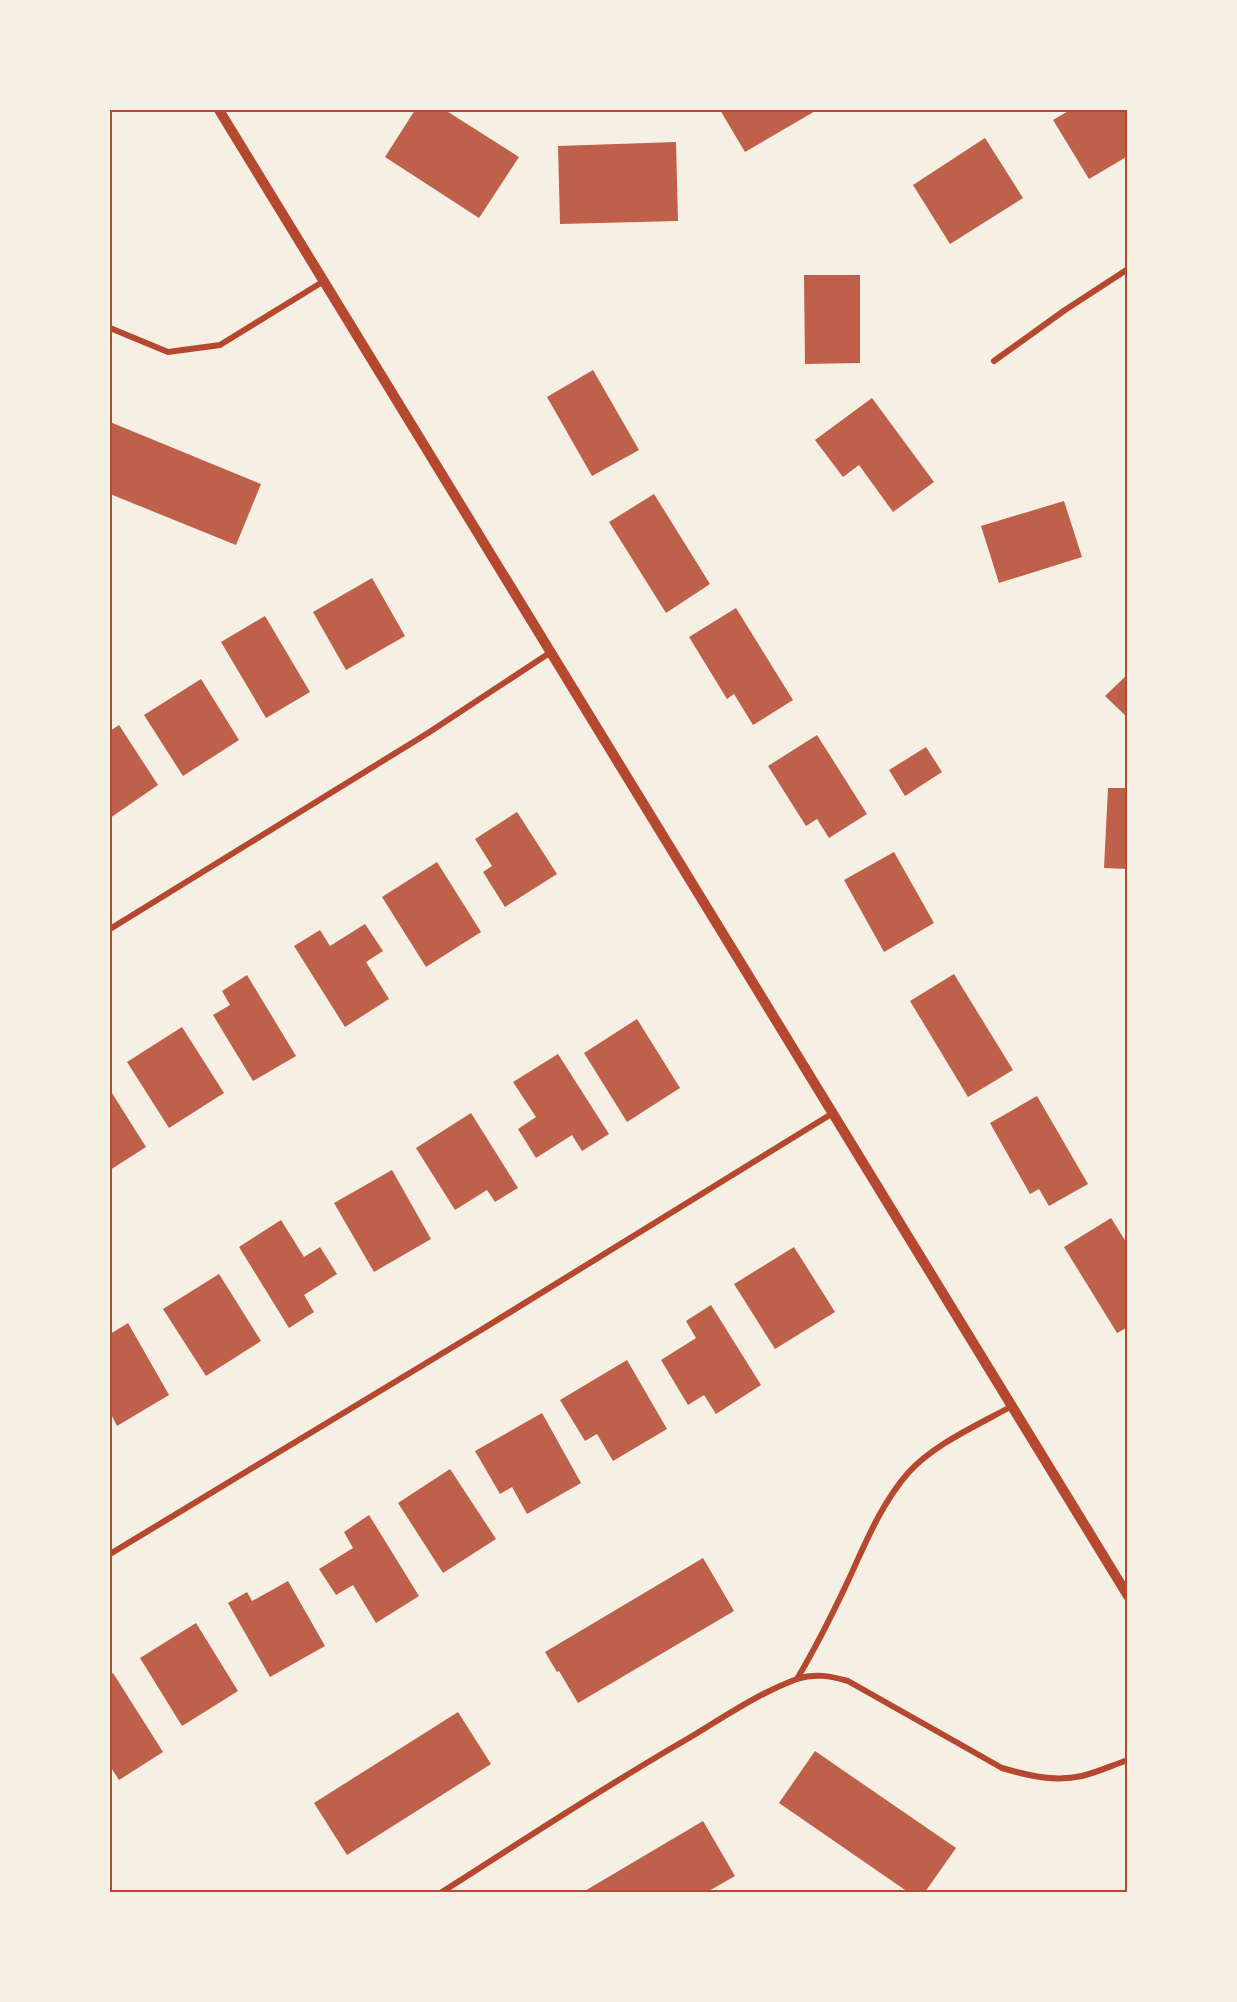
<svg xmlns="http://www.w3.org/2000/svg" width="1237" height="2002" font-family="Commissioner,sans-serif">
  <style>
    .building { fill: #bf614a }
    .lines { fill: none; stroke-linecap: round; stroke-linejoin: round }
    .minor { stroke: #b5482f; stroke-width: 6 }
    .tertiary { stroke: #b5482f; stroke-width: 10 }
    .neatline { fill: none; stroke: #b5482f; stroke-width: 2 }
  </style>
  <rect width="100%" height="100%" fill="#f6efe4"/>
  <g class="building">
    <polygon points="415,110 445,110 519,157 479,218 385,157"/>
    <polygon points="720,110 817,110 745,152"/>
    <polygon points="1070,110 1128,110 1128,156 1089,179 1053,120"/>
    <polygon points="985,138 1023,198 950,244 913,185"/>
    <polygon points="676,142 678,221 560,224 558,146"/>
    <polygon points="804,275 860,275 860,363 805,364"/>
    <polygon points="593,370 639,450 592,476 547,397"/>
    <polygon points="872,398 934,482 893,512 859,465 843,477 815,440"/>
    <polygon points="110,422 261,484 236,545 110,494"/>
    <polygon points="654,494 710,584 666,613 609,522"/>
    <polygon points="1064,501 1082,557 999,583 981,526"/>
    <polygon points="372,578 405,636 346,670 313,612"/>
    <polygon points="736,608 793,700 753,725 734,694 727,699 689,637"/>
    <polygon points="265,616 310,692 266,718 221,642"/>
    <polygon points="1128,674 1128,718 1105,696"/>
    <polygon points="201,679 239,740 183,776 144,715"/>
    <polygon points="119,725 158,785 110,818 110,731"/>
    <polygon points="817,735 867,814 829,838 817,819 806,826 768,766"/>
    <polygon points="926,747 942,772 905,796 889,770"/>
    <polygon points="1108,788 1128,788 1128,869 1104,868"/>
    <polygon points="517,812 557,874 505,907 483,872 492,866 475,839"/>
    <polygon points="894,852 934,923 884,952 844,880"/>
    <polygon points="437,862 481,932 426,967 382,897"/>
    <polygon points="365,924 383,951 366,962 389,999 345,1027 294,946 320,930 330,946"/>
    <polygon points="954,974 1013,1070 968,1097 910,1001"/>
    <polygon points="247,975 296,1056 253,1081 213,1015 230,1005 222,991"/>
    <polygon points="637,1019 680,1088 627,1122 584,1053"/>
    <polygon points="182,1027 224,1093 169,1128 127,1062"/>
    <polygon points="558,1054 609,1134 582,1151 572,1135 536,1158 518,1129 536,1117 513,1082"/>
    <polygon points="110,1090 146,1147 110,1170"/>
    <polygon points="1037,1096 1088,1184 1049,1206 1039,1189 1030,1194 990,1123"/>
    <polygon points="471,1113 518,1188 495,1202 487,1190 455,1210 416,1148"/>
    <polygon points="392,1170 431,1239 374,1272 334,1203"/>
    <polygon points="1111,1218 1128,1245 1128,1327 1117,1333 1064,1247"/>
    <polygon points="281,1220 304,1257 320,1247 337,1274 304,1295 314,1312 289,1328 239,1247"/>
    <polygon points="794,1247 835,1312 775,1349 734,1284"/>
    <polygon points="219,1274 261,1341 206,1376 163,1309"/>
    <polygon points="711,1305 761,1385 716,1414 704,1395 688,1405 661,1360 696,1338 686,1321"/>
    <polygon points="128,1323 169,1395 117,1426 110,1412 110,1334"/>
    <polygon points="627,1360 667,1429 613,1461 597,1434 585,1441 560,1400"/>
    <polygon points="542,1413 581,1483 527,1514 512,1487 500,1494 475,1451"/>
    <polygon points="450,1469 496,1539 443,1573 398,1503"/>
    <polygon points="369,1515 419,1596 376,1623 353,1585 336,1595 319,1569 353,1548 344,1532"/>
    <polygon points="703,1558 734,1611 578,1703 559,1671 557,1672 545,1652"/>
    <polygon points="288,1581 325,1646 270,1677 228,1603 247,1592 252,1601"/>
    <polygon points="196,1623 238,1691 182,1726 140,1658"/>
    <polygon points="113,1673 163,1752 119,1780 110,1766 110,1675"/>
    <polygon points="458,1712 491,1764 347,1855 314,1803"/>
    <polygon points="815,1751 956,1848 925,1892 908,1892 779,1803"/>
    <polygon points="703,1821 735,1876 707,1892 583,1892"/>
  </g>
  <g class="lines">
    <g class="minor">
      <polyline points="110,328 168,352 220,345 324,281"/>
      <polyline points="994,361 1065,310 1128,269"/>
      <polyline points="110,929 428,733 551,652"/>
      <polyline points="110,1554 481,1330 833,1113"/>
      <path d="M 797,1679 C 815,1673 830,1676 848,1681 L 1002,1768 C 1029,1776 1055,1782 1082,1776 C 1098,1772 1113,1765 1128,1760"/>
      <path d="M 442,1892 C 524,1840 605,1786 689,1738 C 724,1717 759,1693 797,1679 C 816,1647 832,1615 848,1581 C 865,1544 881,1504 908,1473 C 934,1444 978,1425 1012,1406"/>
    </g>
    <polyline class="tertiary" points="219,110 1128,1596"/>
  </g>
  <rect width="1237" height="2002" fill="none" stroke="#f6efe4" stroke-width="222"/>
  <rect x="111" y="111" width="1015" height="1780" class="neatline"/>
</svg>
